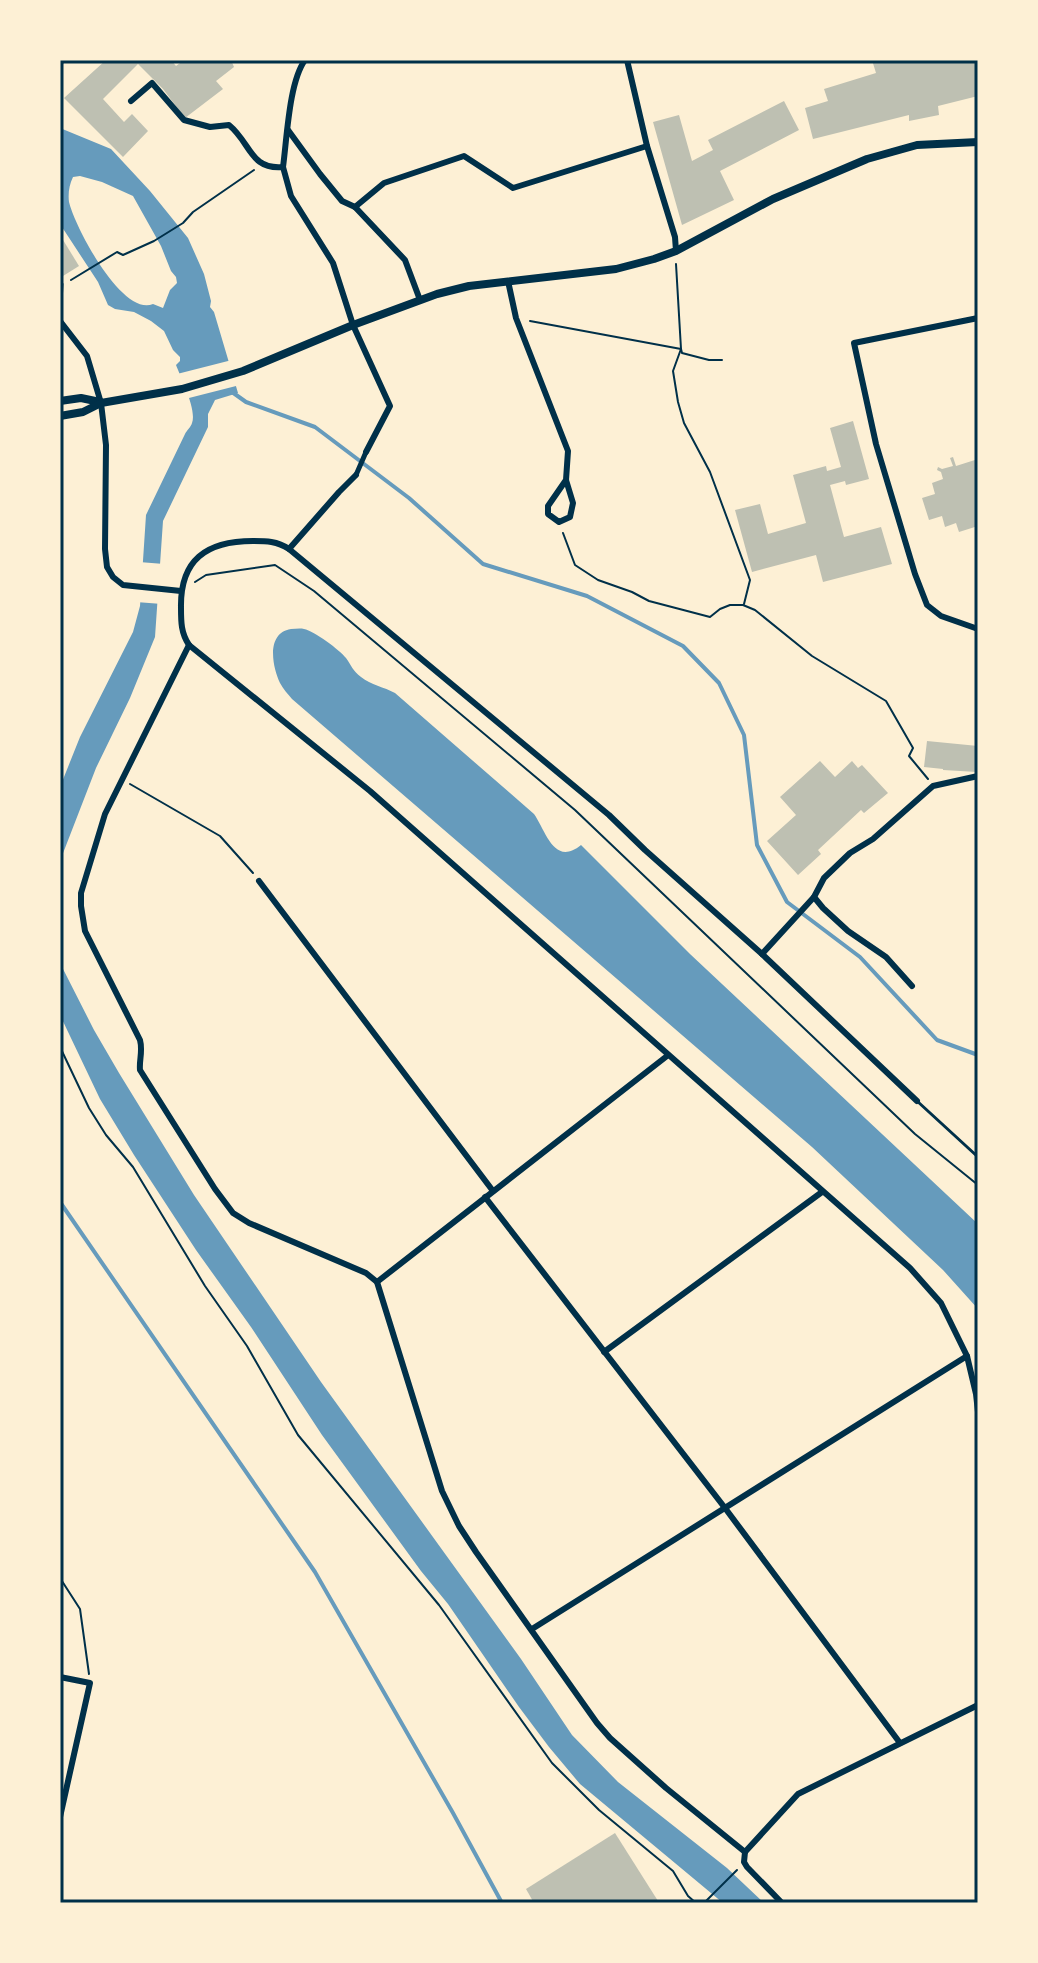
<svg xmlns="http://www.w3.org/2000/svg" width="1038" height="1963" font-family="Arial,sans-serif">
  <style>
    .water { fill: #669bbc; fill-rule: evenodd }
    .pier { fill: #fdf0d5 }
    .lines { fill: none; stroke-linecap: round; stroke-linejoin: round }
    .stream { stroke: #669bbc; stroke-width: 4 }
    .building { fill: #bec0b2 }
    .path { stroke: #003049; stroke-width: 2 }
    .service { stroke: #003049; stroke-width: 3 }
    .pedestrian { stroke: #003049; stroke-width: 5 }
    .minor { stroke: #003049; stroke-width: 6 }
    .tertiary { stroke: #003049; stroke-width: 8 }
    .neatline { fill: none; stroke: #003049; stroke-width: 3 }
  </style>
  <rect width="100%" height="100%" fill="#fdf0d5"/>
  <g class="water">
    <path d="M 60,128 L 111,149 L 150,191 L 188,238 L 204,274 L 211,301 L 210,307 L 214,312 L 238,393 L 215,400 L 208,414 L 208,427 L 163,521 L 155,637 L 130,698 L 96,768 L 60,861 L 60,787 L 80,737 L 133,632 L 140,606 L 146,515 L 185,434 C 187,430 191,427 192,423 C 197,410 181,378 176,365 L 180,361 L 180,357 L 173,350 L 164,331 L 151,321 L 134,312 L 115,309 L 108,305 L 98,282 L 60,224 ZM 80,176 L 102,182 L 133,196 L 161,246 L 171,271 L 176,277 L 177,283 L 170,290 L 163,308 L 153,304 C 122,317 75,227 69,202 C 68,194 69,185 73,177 Z"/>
    <path d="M 291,629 C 295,629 300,628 304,629 C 314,631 340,650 346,658 C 351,665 353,671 361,677 C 371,685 384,687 395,693 L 534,814 C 546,831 554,867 581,845 L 690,954 L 978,1224 L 978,1309 L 943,1270 L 812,1147 L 292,699 C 288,694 283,689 280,683 C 272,666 266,633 291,629 Z"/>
    <polygon points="60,963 94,1030 119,1073 194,1195 321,1382 521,1659 572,1735 618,1782 727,1868 764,1903 723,1903 580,1784 549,1747 519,1707 448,1604 421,1571 322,1435 251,1327 196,1250 134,1155 100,1099 60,1015"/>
  </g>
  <g class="pier">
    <polygon points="232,360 240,385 185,399 177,374"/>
    <polygon points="139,562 164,564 162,604 136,602"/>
  </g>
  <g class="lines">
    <g class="stream">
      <polyline points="232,392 246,402 315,427 409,498 483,564 587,596 683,646 719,683 744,735 757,845 787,902 860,957 937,1040 978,1055"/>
      <polyline points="60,1202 315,1572 453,1813 502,1903"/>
    </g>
  </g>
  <g class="building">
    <polygon points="106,60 171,60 176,66 184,60 231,60 234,67 216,81 223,89 185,118 163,89 138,64 103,99 124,122 132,114 148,131 123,157 64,98"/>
    <polygon points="872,60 978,60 978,96 938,106 939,115 909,121 909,115 813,139 805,108 828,101 824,89 876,73"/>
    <polygon points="784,101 799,130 720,171 734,200 682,225 653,122 679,115 692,161 713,150 708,140"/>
    <polygon points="60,235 79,266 63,276 60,270"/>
    <polygon points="853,421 869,479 846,485 845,481 830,485 844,537 881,527 892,564 823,582 816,555 752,572 735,510 760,504 768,534 806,523 793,475 826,466 827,471 841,467 830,428"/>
    <polygon points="953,457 956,466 978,459 978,526 959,532 956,523 945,527 942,516 929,520 922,498 935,494 932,483 943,479 941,472 937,470 938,467 942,469 953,466 950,458"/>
    <polygon points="927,741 978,746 977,772 943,770 943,769 924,767"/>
    <polygon points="820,761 835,777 852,761 858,768 862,765 888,793 864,813 861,810 818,850 821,854 798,875 767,841 796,815 780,797"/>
    <polygon points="615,1833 658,1901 655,1903 534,1903 526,1889"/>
  </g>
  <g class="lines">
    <g class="path">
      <polyline points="60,73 63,60"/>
      <polyline points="676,264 681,349 673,371 678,402 684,423 710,472 750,580 744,604"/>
      <polyline points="71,280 117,252 123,255 154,241 183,223 193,212 254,170"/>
      <polyline points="530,321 681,349 682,353 709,360 722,360"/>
      <polyline points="563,533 575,565 598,580 632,592 649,601 710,617 720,609 730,605 743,605 755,610 812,656 886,701 913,748 909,756 928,779"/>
      <polyline points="195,582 206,575 275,565 314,591 575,810 915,1134 978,1185"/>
      <polyline points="130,784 220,836 253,873"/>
      <polyline points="60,1047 89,1108 106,1135 133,1167 205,1286 247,1346 298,1435 439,1605 552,1763 599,1810 673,1871 688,1896 696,1903"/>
      <polyline points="60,1578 80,1609 89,1674"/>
      <polyline points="704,1903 737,1870"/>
    </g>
    <g class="service">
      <polyline points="60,321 62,284"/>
      <polyline points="917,1101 978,1157"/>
    </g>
    <polyline class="pedestrian" points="356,475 366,452"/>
    <g class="minor">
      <polyline points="627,60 647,146 675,237 676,251"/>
      <path d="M 131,101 L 152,83 L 184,120 L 210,127 L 229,125 C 251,143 250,170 283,167 L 291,196 L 333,263 L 353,325 L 390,406 L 366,452"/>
      <polyline points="288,130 320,174 342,201 355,207 405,260 420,300"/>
      <path d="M 283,167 C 287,138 289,82 305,60"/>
      <polyline points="355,207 384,183 464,156 513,188 647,146"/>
      <polyline points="508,281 516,318 568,451 566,480 573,503 570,517 559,522 548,514 548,506 566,480"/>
      <polyline points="978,318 854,343 876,444 915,574 927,605 941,616 978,629"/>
      <polyline points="60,321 87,356 101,403 106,445 105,549 107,567 113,577 123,585 181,591"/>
      <polyline points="289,549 339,492 356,475"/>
      <path d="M 189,645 L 105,814 L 81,893 L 81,906 L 85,931 L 140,1040 C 143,1051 139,1060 140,1070 L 215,1189 L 233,1213 L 249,1223 L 366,1273 L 377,1282 L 442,1491 L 459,1526 L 476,1552 L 597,1723 L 610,1738 L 666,1788 L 745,1852 L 744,1862 L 747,1867 L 782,1903"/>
      <polyline points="259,881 493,1191"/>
      <polyline points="814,897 823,908 848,931 886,957 912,986"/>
      <polyline points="762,954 814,897 824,878 850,853 873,839 933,786 978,776"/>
      <path d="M 917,1101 L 762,954 L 645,850 L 609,815 L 289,549 C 277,541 266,541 253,541 C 206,541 180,560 181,608 C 181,622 181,633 189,645 L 370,791 L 910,1268 L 941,1303 L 967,1356 L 976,1394 L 978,1412"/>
      <polyline points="485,1197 725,1508 900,1743"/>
      <polyline points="377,1282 667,1056"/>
      <polyline points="604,1352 822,1192"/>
      <polyline points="532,1629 967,1356"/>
      <polyline points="60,1677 90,1683 60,1817"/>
      <polyline points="745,1852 798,1794 978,1705"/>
    </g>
    <g class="tertiary">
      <polyline points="60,401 81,398 100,402"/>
      <polyline points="60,416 83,412 101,403 182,389 243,371 353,325 437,294 469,286 616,269 654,259 676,251 773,199 867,159 917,145 978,142"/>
    </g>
  </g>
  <rect width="1038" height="1963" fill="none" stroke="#fdf0d5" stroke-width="124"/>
  <rect x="62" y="62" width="914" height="1839" class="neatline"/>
</svg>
